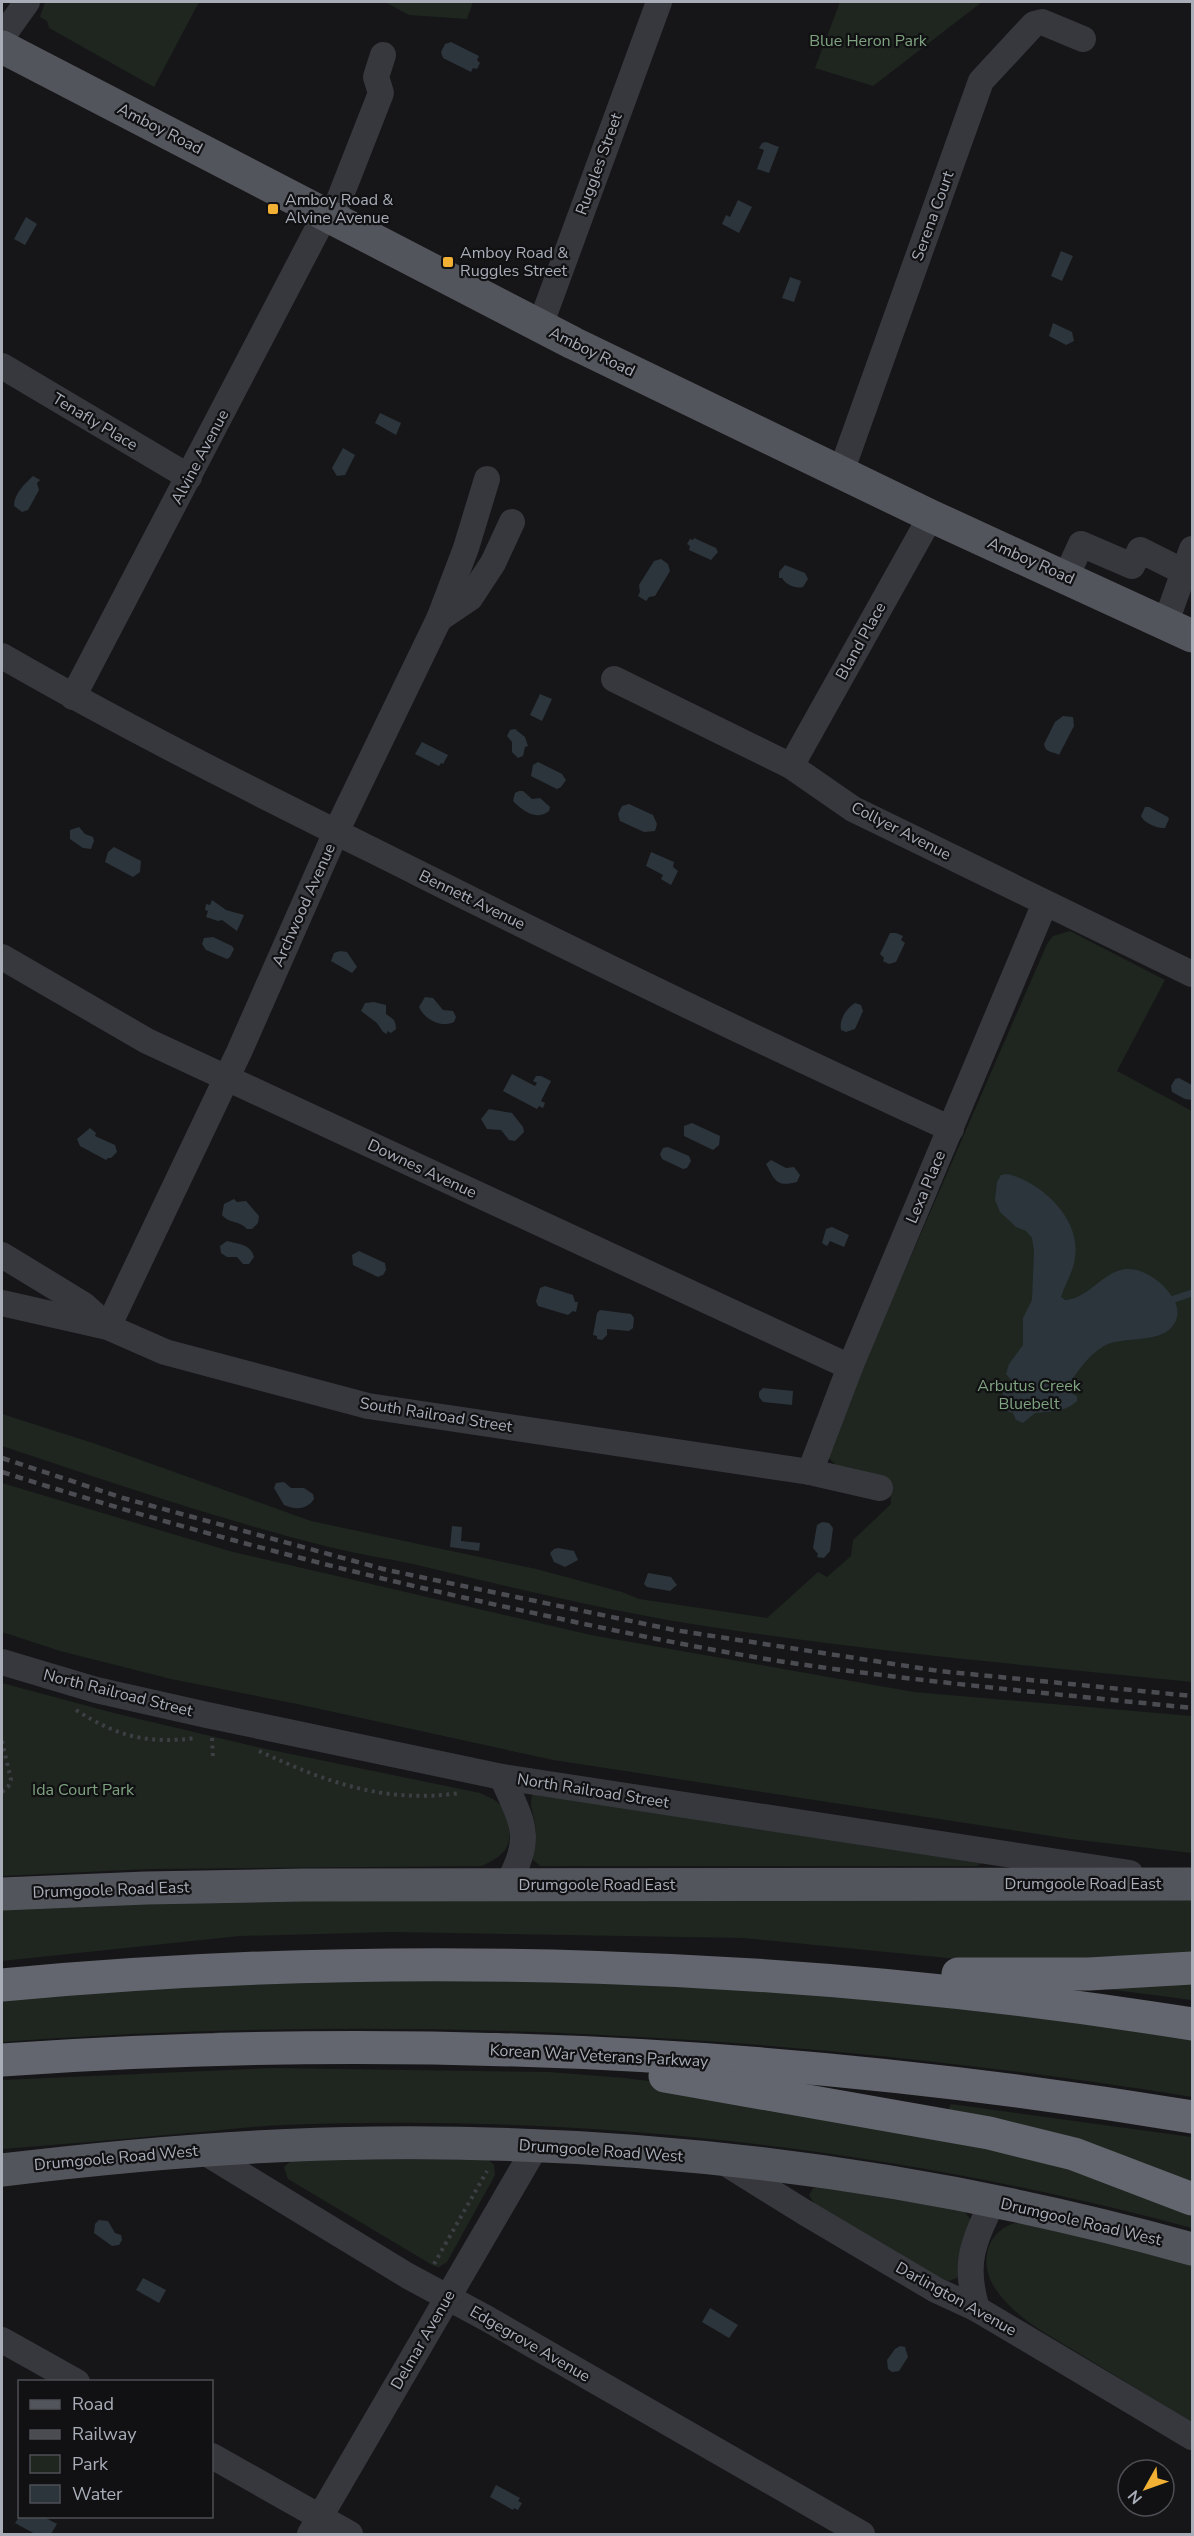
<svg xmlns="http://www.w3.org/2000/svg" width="1194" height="2536" font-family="'Nunito Sans',sans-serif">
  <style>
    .green { fill: #1e261f }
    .water { fill: #2c353c }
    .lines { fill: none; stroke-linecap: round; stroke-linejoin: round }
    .stream { stroke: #2c353c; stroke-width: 7 }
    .path { stroke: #3d3f44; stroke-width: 4; stroke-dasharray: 3 4.5; stroke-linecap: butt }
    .minor { stroke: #37383d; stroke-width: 26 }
    .major { stroke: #53555c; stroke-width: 33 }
    .highway { stroke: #63666e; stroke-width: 33 }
    .rail { stroke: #4a4c52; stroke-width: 4.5; stroke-dasharray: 8 6; stroke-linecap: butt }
    .poi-dot { fill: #f2b134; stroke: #111113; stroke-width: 2 }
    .labels { text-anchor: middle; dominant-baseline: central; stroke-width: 4.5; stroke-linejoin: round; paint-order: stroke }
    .park-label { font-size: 16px; fill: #7fa381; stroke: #111113 }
    .street-label { font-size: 16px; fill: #a8adb8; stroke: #111113 }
    .poi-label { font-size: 16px; fill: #a8adb8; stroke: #111113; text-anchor: start }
  </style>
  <rect width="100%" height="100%" fill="#161618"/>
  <g class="green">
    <polygon points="45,2 199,2 154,87 49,28 47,21 40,17"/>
    <polygon points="385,2 473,2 467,19 409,15"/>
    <polygon points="840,2 982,2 873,86 815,68"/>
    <path d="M 1070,931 L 1165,980 L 1117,1071 L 1192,1111 L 1192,1682 C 1034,1666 875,1652 718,1628 C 615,1613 514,1588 413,1564 C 385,1558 357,1554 329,1547 C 218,1519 110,1482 2,1446 L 2,1414 L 96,1444 L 311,1521 L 536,1569 L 622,1592 L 639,1599 L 767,1618 L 818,1572 L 827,1577 L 851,1556 L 853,1540 L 891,1504 L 890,1481 L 840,1469 L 828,1457 L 861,1371 L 1047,944 L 1053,936 Z"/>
    <polygon points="2,1483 233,1552 591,1635 914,1692 1192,1716 1192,1853 1070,1839 553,1760 297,1704 171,1679 60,1651 2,1632"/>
    <path d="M 2,1683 L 114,1713 L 257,1747 L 480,1793 C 485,1796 493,1798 497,1802 C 503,1806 504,1811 506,1818 C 515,1844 506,1855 482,1866 L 149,1869 L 2,1876 Z"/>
    <path d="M 534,1792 L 982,1863 L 977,1866 L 540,1866 L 532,1859 C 533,1851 536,1843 536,1835 C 537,1821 526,1804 534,1792 Z"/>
    <polygon points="1192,1899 1192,1959 1039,1967 743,1938 391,1932 240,1936 2,1961 2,1910 155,1902 298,1900"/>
    <polygon points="1192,1977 1192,2000 1099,1988"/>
    <path d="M 431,1978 L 674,1984 L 871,1997 L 1192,2035 L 1192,2097 C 800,2034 398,2012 2,2042 L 2,1998 L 166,1986 Z"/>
    <path d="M 273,2068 L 549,2072 L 625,2078 L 671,2084 L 911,2123 L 1192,2206 L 1192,2228 C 897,2149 590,2113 284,2125 C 252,2126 220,2131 188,2133 C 126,2139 64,2144 2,2149 L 2,2080 Z"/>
    <polygon points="951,2104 1192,2137 1192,2185 951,2112 949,2108"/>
    <polygon points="293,2159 489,2160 494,2165 495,2175 447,2262 439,2267 434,2266 288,2179 284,2167"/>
    <polygon points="819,2187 964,2211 971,2220 959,2277 949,2281 940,2278 815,2205 809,2195 813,2188"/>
    <path d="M 1016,2223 L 1061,2232 L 1192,2265 L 1192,2423 C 1156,2400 1119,2378 1083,2356 C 1056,2339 1025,2324 1004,2300 C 990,2284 982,2267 989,2246 C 993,2235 1004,2225 1016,2223 Z"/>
  </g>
  <g class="water">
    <polygon points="451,42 479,56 477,60 480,63 477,69 473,68 471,72 443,58 441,52 445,44"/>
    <polygon points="766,142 779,147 769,173 757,169 764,150 759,148 762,143"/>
    <polygon points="738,200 752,207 739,233 722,224 726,215 730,217"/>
    <polygon points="26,217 37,224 25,245 14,239"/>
    <polygon points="1061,251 1073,256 1062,281 1051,276"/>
    <polygon points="790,277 801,281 794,302 782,298"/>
    <polygon points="1053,323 1072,332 1074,341 1066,345 1049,336"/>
    <polygon points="380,413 401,423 396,435 375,423"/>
    <polygon points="343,448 355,455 345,475 337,476 332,468"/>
    <path d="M 33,476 L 40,480 L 37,483 L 39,490 L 28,510 L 22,512 L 14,506 C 14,493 25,484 33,476 Z"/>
    <polygon points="694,538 716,548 718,552 711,560 689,550 690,546 687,544 690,539 693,540"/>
    <polygon points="661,559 668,564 670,571 655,596 649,597 646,601 638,596 640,592 639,585 654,561"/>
    <path d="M 785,565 L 805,573 L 808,579 L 803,587 C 796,589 786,585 782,578 L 779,578 L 779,572 Z"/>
    <polygon points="540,694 552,699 542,721 530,715"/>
    <path d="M 1063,716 L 1073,717 L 1074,726 L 1059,755 C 1054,751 1046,754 1044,744 L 1055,722 Z"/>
    <polygon points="515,729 525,737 528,746 525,747 523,756 518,758 512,752 512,742 507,736 510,730"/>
    <polygon points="422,742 448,755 443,764 441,763 439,766 415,754"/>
    <polygon points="538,762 562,774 566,780 561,787 557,789 531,776 533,765"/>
    <path d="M 519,791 L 523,791 L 532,799 L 540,798 L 550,807 L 549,811 C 536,821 523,811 513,801 L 515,793 Z"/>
    <polygon points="629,804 653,815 657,824 655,831 644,832 620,821 618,814 622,806"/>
    <path d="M 1145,807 L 1149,807 L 1168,817 L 1169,819 L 1165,828 C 1158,829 1144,823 1141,816 Z"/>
    <polygon points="79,827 85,834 93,837 94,841 91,849 83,848 70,839 70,830"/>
    <polygon points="114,847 141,861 140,872 133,877 105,862 108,852"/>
    <polygon points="651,852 674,862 673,867 678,871 671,885 661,879 663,875 646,866"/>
    <polygon points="212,900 226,910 244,915 237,931 222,920 218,921 206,917 208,911 205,910 206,904 210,905"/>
    <polygon points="890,933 896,933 903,936 901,940 905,943 896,962 889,964 883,961 884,958 880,954"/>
    <polygon points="213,937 232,946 234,949 230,957 227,959 206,950 202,944 204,938"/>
    <polygon points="340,951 347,952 357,967 352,973 331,961 334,953"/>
    <path d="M 425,997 L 433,998 L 443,1010 L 453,1011 L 456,1017 L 454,1022 C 441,1028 425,1020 419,1007 Z"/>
    <path d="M 374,1002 L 386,1005 L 386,1014 C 393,1019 396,1020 396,1029 L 391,1033 L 387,1031 L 387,1034 L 383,1032 L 377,1023 L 361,1011 L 365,1003 Z"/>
    <path d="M 855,1003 L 861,1005 L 863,1011 L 855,1029 L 846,1032 L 841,1030 C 839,1019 846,1009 855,1003 Z"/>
    <polygon points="512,1074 535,1086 537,1083 533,1081 536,1076 541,1076 551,1081 541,1101 545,1103 543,1108 539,1106 537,1109 503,1091"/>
    <polygon points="1179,1078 1192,1085 1192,1100 1185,1099 1172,1092 1171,1086 1175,1079"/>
    <polygon points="489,1109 512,1113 523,1127 524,1132 515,1141 509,1140 501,1130 487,1129 481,1119"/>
    <polygon points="692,1123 720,1136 719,1145 713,1150 684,1136 684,1126"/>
    <polygon points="90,1128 96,1133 95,1136 115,1145 117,1152 111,1158 108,1158 106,1160 80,1146 77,1139"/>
    <polygon points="668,1147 689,1156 691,1161 687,1168 683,1169 662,1159 660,1154 663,1148"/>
    <path d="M 771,1160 L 786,1168 L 794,1167 L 800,1175 L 797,1182 C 775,1188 774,1178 766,1164 Z"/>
    <path d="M 1008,1174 C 1042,1183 1081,1219 1075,1257 C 1074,1271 1065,1284 1061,1297 L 1065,1300 C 1088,1299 1101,1273 1125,1269 C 1138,1268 1149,1274 1159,1282 C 1169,1291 1180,1303 1177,1317 C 1169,1347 1125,1334 1104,1346 C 1090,1354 1075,1373 1068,1388 L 1071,1393 L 1077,1396 L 1077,1401 C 1063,1413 1052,1411 1035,1413 L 1023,1423 L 1016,1420 L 1013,1413 L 1007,1411 L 1008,1398 L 1002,1394 L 1013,1382 L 1006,1374 L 1009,1364 L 1023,1345 L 1023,1318 L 1032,1300 L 1034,1251 L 1032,1238 L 1026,1231 L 1016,1227 L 1000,1212 L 995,1200 L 997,1182 L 1001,1175 Z"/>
    <path d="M 234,1199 L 237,1202 L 246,1201 L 259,1216 L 258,1223 L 252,1229 L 247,1229 C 239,1220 229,1224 222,1215 L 224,1204 Z"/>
    <polygon points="832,1227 849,1235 844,1247 830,1241 827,1246 822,1243 826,1229"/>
    <path d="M 227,1241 C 238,1244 251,1244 254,1257 L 249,1264 L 243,1264 L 237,1257 L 227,1257 L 221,1253 L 220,1246 Z"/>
    <polygon points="359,1251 385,1263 386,1270 383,1275 378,1277 353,1265 352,1255"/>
    <polygon points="545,1286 573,1295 575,1302 578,1302 576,1312 573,1311 568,1315 538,1306 536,1301 540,1288"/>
    <polygon points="600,1310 631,1314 634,1318 633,1328 629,1331 607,1329 607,1335 602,1340 597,1339 597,1336 593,1335 597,1313"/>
    <polygon points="763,1388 793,1391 792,1405 763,1402 759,1397 759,1392"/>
    <path d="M 284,1482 L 291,1488 L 304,1488 L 313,1494 L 314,1499 C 307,1510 295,1510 284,1505 L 274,1488 L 276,1483 Z"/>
    <polygon points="822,1522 829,1523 833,1528 830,1551 824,1558 817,1557 818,1554 813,1548 817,1525"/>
    <polygon points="452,1526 462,1527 461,1541 480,1543 479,1551 450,1547"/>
    <polygon points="558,1548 574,1551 578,1560 565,1567 554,1562 550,1553 554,1549"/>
    <polygon points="648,1573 671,1577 677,1585 670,1591 647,1587 644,1584"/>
    <polygon points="99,2220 108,2221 115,2233 121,2235 122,2240 119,2245 112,2246 94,2233 95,2224"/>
    <polygon points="143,2278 166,2290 159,2303 136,2290"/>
    <polygon points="710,2308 738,2325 729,2338 702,2322"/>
    <polygon points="900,2346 905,2347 908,2357 899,2371 892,2372 888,2369 887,2360 895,2349"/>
    <polygon points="496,2485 520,2498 518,2501 522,2503 518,2510 514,2508 513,2510 490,2497"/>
    <polygon points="20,2516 44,2517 57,2524 51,2534 35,2534 15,2523"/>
  </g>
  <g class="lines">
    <polyline class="stream" points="1174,1299 1192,1293"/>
    <g class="path">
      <path d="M 76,1710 C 118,1737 148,1744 197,1738"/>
      <polyline points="212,1738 213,1758"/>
      <polyline points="2,1741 11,1780 8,1787 2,1792"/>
      <path d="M 259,1751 C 326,1782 385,1804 460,1793"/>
      <polyline points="434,2264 487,2171"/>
    </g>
    <g class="minor">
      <polyline points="2,37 27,2"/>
      <polyline points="332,218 381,93 376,77 383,55"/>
      <polyline points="540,326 659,2"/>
      <polyline points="2,366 189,477"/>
      <polyline points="841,472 981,81 1034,24 1042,22 1083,39"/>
      <polyline points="1066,577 1081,544 1132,566 1140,550 1184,572"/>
      <polyline points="439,619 470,598 493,563 512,522"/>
      <polyline points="1166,622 1192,549"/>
      <path d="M 2,656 C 137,734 278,803 418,873 C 594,961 771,1047 951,1129"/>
      <polyline points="614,679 791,766 853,809 1192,974"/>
      <polyline points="73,697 325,215"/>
      <polyline points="791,766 931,516"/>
      <polyline points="2,957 147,1041 850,1367"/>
      <polyline points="2,1255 84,1305 106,1325"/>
      <polyline points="2,1303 108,1327 165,1352 368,1406 810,1472 880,1488"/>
      <polyline points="108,1327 239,1052 336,832 439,619 466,548 487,479"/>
      <polyline points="810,1472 850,1367 1045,903"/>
      <polyline points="2,1662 96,1690 207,1715 502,1777 1130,1873"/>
      <path d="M 502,1777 C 523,1824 534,1837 507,1885"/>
      <polyline points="201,2150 408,2276 486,2318 862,2534"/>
      <polyline points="722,2161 804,2212 936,2290 977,2309 1192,2437"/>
      <path d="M 977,2309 C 963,2263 973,2243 993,2201"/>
      <polyline points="2,2340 77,2382"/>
      <polyline points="212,2456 350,2534"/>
      <polyline points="310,2534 536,2146"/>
    </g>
    <g class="major">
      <polyline points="2,47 573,343 933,517 1192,636"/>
      <polyline points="2,1894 146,1888 303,1885 1192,1884"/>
      <path d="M 2,2170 C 126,2155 250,2144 375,2143 C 650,2140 927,2175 1192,2249"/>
    </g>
    <g class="highway">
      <polyline points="958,1974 1089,1974 1192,1968"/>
      <path d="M 2,1985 C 391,1948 806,1962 1192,2024"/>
      <path d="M 2,2060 C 398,2032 800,2052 1192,2117"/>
      <polyline points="665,2076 989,2133 1074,2154 1192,2199"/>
    </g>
    <g class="rail">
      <polyline points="2,1458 123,1498 387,1570 674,1630 939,1671 1192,1696"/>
      <path d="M 2,1472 C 165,1524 330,1568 497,1605 C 593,1626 689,1647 785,1662 C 920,1682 1057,1694 1192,1708"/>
    </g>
  </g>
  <g class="poi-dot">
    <rect x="267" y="203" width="12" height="12" rx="3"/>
    <rect x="442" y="256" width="12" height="12" rx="3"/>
  </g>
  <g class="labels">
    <g class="park-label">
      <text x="868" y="41">Blue Heron Park</text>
      <text x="1029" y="1386">Arbutus Creek<tspan x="1029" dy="18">Bluebelt</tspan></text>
      <text x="83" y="1790">Ida Court Park</text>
    </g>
    <g class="street-label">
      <text transform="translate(160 129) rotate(27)">Amboy Road</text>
      <text transform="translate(599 164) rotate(-70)">Ruggles Street</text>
      <text transform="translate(933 216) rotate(-70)">Serena Court</text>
      <text transform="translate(592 352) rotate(26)">Amboy Road</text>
      <text transform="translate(95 422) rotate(31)">Tenafly Place</text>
      <text transform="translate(200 457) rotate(-62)">Alvine Avenue</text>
      <text transform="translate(1031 561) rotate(24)">Amboy Road</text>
      <text transform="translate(861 641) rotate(-61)">Bland Place</text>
      <text transform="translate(901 831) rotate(27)">Collyer Avenue</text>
      <text transform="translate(472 900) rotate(26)">Bennett Avenue</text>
      <text transform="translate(304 905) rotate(-66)">Archwood Avenue</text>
      <text transform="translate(422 1169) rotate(25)">Downes Avenue</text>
      <text transform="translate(926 1187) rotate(-67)">Lexa Place</text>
      <text transform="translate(436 1415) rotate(9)">South Railroad Street</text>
      <text transform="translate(118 1693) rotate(14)">North Railroad Street</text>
      <text transform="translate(593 1791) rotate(9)">North Railroad Street</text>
      <text x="1083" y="1884">Drumgoole Road East</text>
      <text x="597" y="1885">Drumgoole Road East</text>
      <text transform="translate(111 1890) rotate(-2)">Drumgoole Road East</text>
      <text transform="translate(599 2056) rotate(3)">Korean War Veterans Parkway</text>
      <text transform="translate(601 2151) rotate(4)">Drumgoole Road West</text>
      <text transform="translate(116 2158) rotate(-5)">Drumgoole Road West</text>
      <text transform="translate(1081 2222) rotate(13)">Drumgoole Road West</text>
      <text transform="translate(956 2299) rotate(29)">Darlington Avenue</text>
      <text transform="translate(423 2340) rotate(-60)">Delmar Avenue</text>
      <text transform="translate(530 2344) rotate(30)">Edgegrove Avenue</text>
    </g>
    <g class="poi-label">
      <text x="285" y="200">Amboy Road &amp;<tspan x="285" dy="18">Alvine Avenue</tspan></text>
      <text x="460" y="253">Amboy Road &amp;<tspan x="460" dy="18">Ruggles Street</tspan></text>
    </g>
  </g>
  <rect width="1194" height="2536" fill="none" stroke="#a8adb8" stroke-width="6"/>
  <rect x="18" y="2380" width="195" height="138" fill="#111113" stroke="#4d4f55" stroke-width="1.5"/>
  <rect x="30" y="2400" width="30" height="9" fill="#53555c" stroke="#4d4f55" stroke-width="1.5"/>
  <text x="72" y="2410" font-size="18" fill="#a8adb8">Road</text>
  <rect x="30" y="2430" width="30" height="9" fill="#4a4c52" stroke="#4d4f55" stroke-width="1.5"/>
  <text x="72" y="2440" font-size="18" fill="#a8adb8">Railway</text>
  <rect x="30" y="2455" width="30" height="18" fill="#1e261f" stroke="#4d4f55" stroke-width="1.5"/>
  <text x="72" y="2470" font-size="18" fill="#a8adb8">Park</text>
  <rect x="30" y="2485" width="30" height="18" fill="#2c353c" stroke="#4d4f55" stroke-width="1.5"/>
  <text x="72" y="2500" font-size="18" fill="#a8adb8">Water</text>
  <g transform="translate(1146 2488) rotate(230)"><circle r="28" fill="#111113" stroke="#4d4f55" stroke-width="1.5"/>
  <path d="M0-4.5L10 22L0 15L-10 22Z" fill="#f2b134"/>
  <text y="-9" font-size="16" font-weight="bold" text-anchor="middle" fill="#a8adb8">N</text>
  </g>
</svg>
